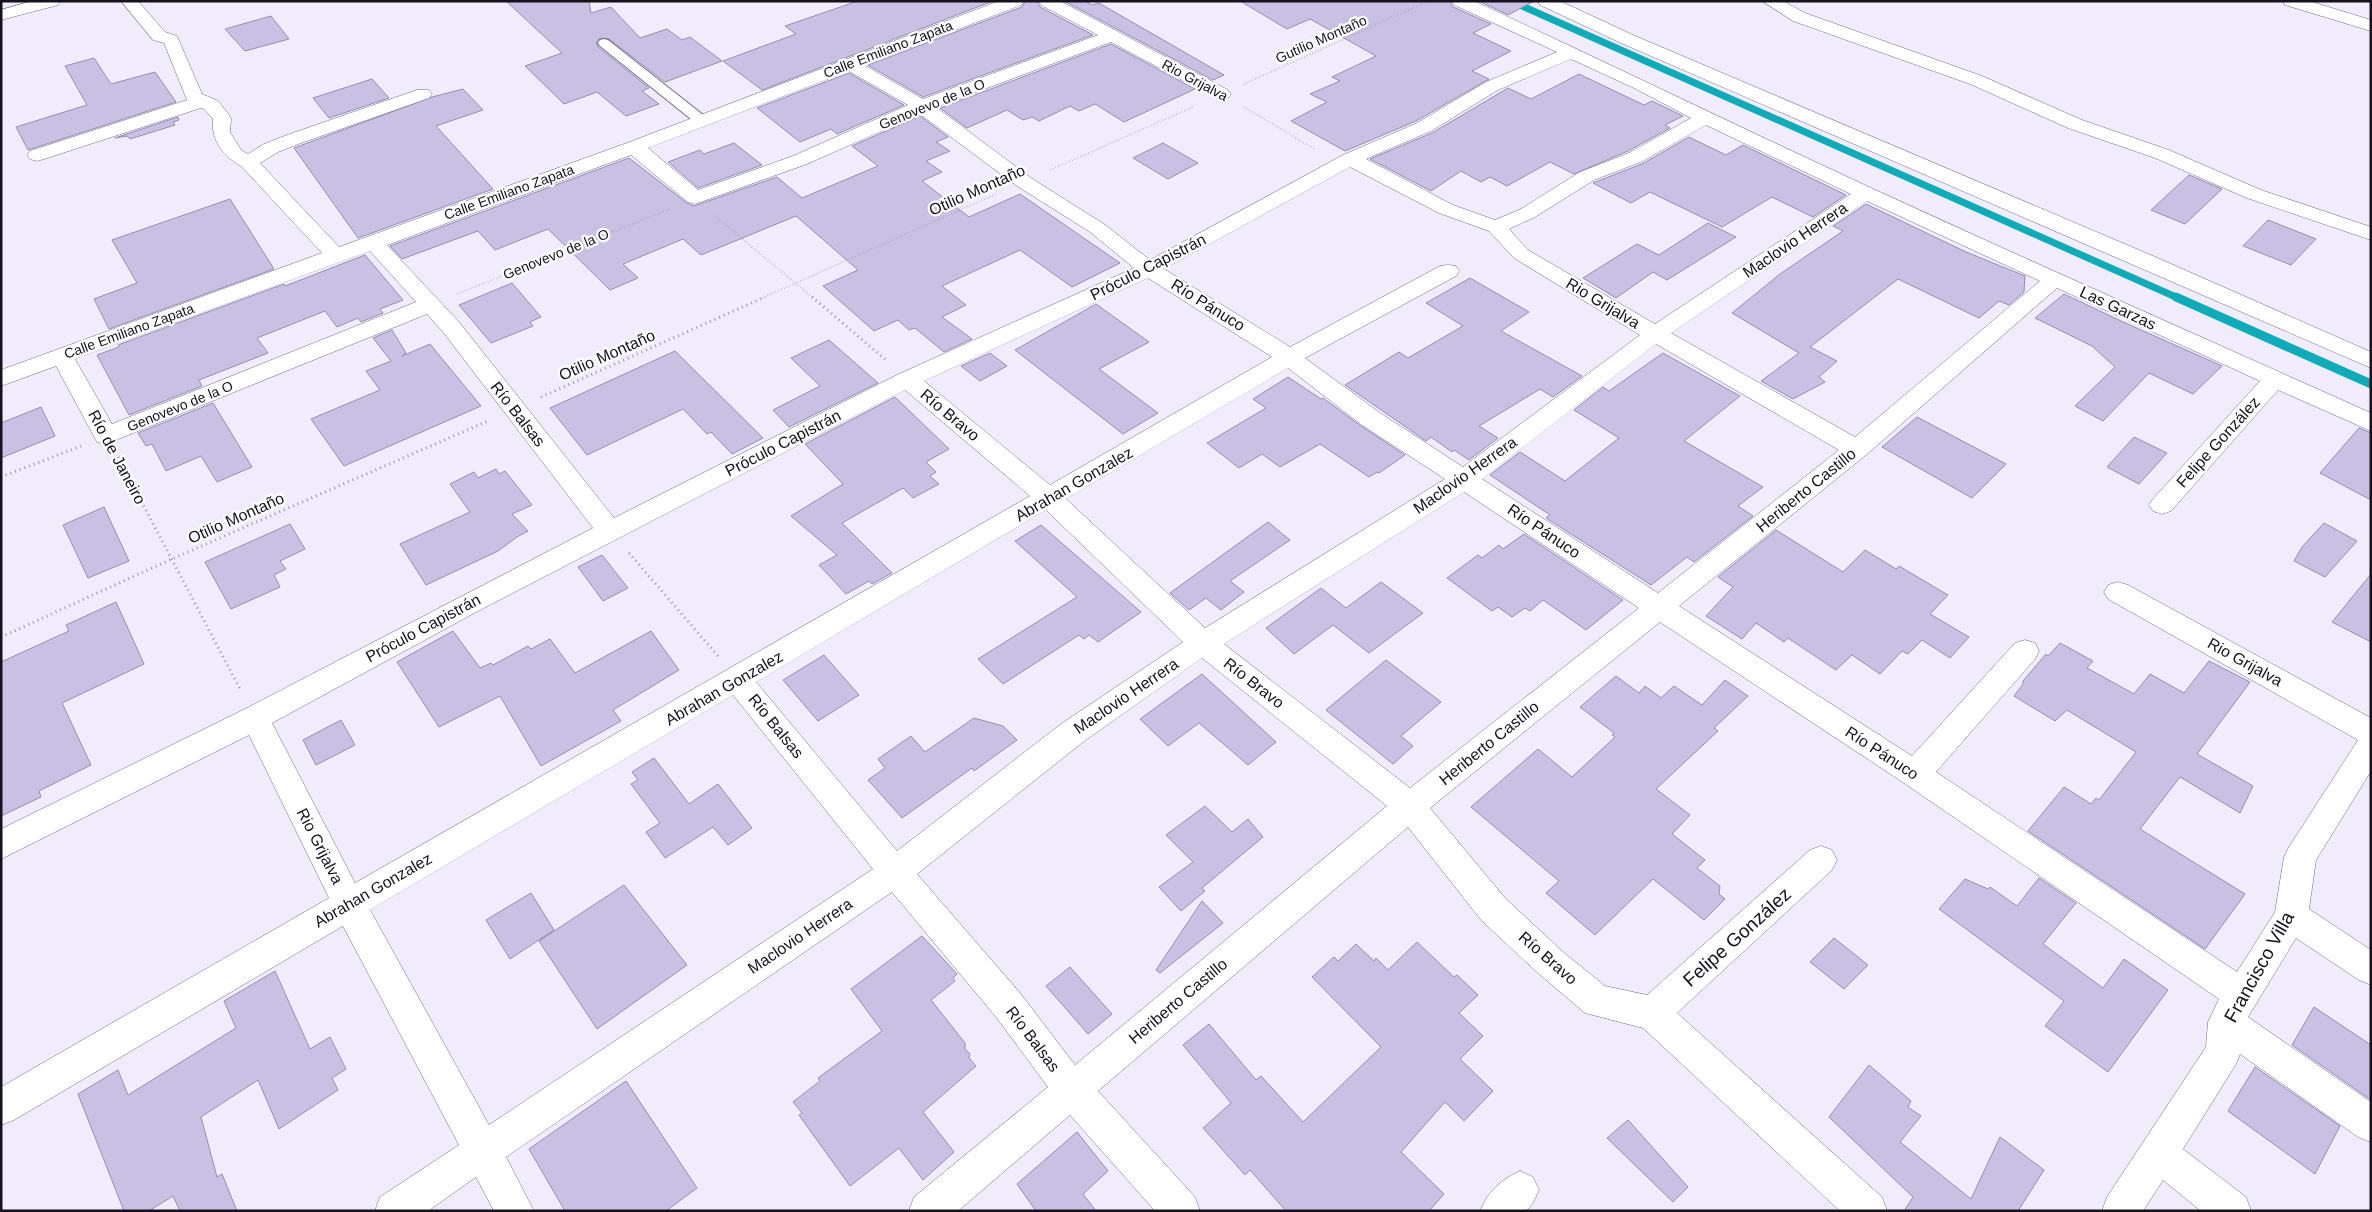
<svg xmlns="http://www.w3.org/2000/svg" width="2372" height="1212" font-family="Helvetica,sans-serif">
  <style>
    .lines { fill: none; stroke-linecap: round; stroke-linejoin: round }
    .stream-far1 { stroke: #0fabb9; stroke-width: 7 }
    .stream { stroke: #0fabb9; stroke-width: 9 }
    .building { fill: #c9c0e4; stroke: #968eb0 }
    .service-casing { stroke: #726a8a; stroke-width: 2 }
    .minor-casing { stroke: #726a8a; stroke-width: 1 }
    .path-far1 { stroke: #9b98a6; stroke-width: 2; stroke-dasharray: 0.5 2.5; stroke-linecap: butt }
    .path { stroke: #9b98a6; stroke-width: 3; stroke-dasharray: 1 4; stroke-linecap: butt }
    .service { fill: #fff; fill-rule: evenodd }
    .minor { fill: #fff; fill-rule: evenodd }
    .labels { text-anchor: middle; dominant-baseline: central; stroke-width: 4.5; stroke-linejoin: round; paint-order: stroke }
    .far-street-label { font-size: 14px; fill: #15121e; stroke: #fff }
    .street-label { font-size: 16px; fill: #15121e; stroke: #fff }
    .near-street-label { font-size: 19px; fill: #15121e; stroke: #fff }
  </style>
  <rect width="100%" height="100%" fill="#f0ecfb"/>
  <g class="lines">
    <polyline class="stream-far1" points="1513,2 2178,298"/>
    <polyline class="stream" points="2176,297 2371,384"/>
  </g>
  <g class="building">
    <polygon points="506,1 589,1 591,13 611,7 640,38 667,29 682,40 690,37 722,61 665,82 609,39 600,38 596,42 598,47 649,88 642,91 659,104 626,116 597,92 564,104 525,66 562,53"/>
    <polygon points="858,1 993,1 762,90 723,61 796,34 785,26"/>
    <polygon points="1025,1 1037,1 1040,7 1093,35 923,97 868,65 1022,7"/>
    <polygon points="1064,1 1085,1 1092,5 1099,3 1224,75 1213,80"/>
    <polygon points="1240,1 1450,1 1453,7 1491,24 1473,33 1511,51 1472,71 1489,79 1416,121 1345,151 1291,121 1327,102 1310,94 1340,81 1332,77 1376,56 1310,19 1287,29"/>
    <polygon points="1479,1 1534,1 1508,15"/>
    <polygon points="271,16 289,39 245,51 225,29"/>
    <polygon points="1111,44 1195,89 1124,122 1095,104 1079,111 1070,106 1039,121 1032,117 1023,120 1007,110 967,128 940,108"/>
    <polygon points="94,58 111,84 155,72 176,102 28,150 16,127 87,105 65,66"/>
    <polygon points="849,73 904,105 837,134 831,129 800,142 757,108"/>
    <polygon points="1579,74 1644,105 1652,101 1683,116 1665,125 1670,128 1628,151 1574,174 1550,162 1507,186 1490,177 1481,182 1461,171 1431,191 1370,159 1432,133 1508,88 1531,99"/>
    <polygon points="372,79 389,98 329,118 313,98"/>
    <polygon points="463,89 483,110 436,126 493,189 358,238 294,148 432,97"/>
    <polygon points="920,116 948,137 936,142 950,151 926,161 942,172 922,181 969,217 1020,194 1120,263 1072,287 1020,250 942,286 966,305 942,317 972,339 944,352 915,328 909,330 898,320 874,331 823,286 858,270 796,216 701,255 683,239 623,264 638,278 610,290 548,229 495,250 478,231 402,259 390,246 629,158 687,203 694,206 777,177 802,198 878,166 852,146"/>
    <polygon points="178,117 179,120 173,122 175,125 130,139 127,136 115,138"/>
    <polygon points="1689,137 1726,155 1743,145 1846,195 1813,217 1772,197 1722,227 1650,192 1631,203 1593,183 1644,163"/>
    <polygon points="734,143 762,165 698,188 668,162 700,150 704,154"/>
    <polygon points="1163,143 1198,163 1168,179 1133,158"/>
    <polygon points="2189,175 2222,189 2185,224 2151,210"/>
    <polygon points="230,199 274,269 109,329 94,299 137,283 112,240"/>
    <polygon points="1866,204 1966,252 2025,276 2024,292 2009,305 1999,301 1979,318 1898,279 1810,347 1837,361 1819,377 1825,382 1793,399 1761,381 1799,353 1732,313 1780,274 1843,231 1833,226"/>
    <polygon points="2268,220 2316,239 2291,265 2243,246"/>
    <polygon points="1708,223 1736,237 1667,280 1653,272 1616,298 1583,278 1637,244 1659,255"/>
    <polygon points="365,255 403,300 380,309 383,313 361,322 358,318 337,327 325,311 257,338 268,353 199,380 202,386 129,415 97,355 119,347 118,345 284,284 285,286"/>
    <polygon points="1470,278 1529,312 1501,331 1582,376 1553,397 1540,389 1479,426 1498,438 1469,460 1454,450 1452,452 1431,437 1426,441 1345,385 1399,352 1408,358 1463,326 1426,303"/>
    <polygon points="512,283 541,317 530,322 533,326 491,343 459,305"/>
    <polygon points="2064,294 2121,321 2222,366 2193,394 2149,373 2103,421 2075,406 2115,367 2092,346 2035,318"/>
    <polygon points="1096,304 1149,342 1099,369 1158,413 1123,434 1015,350"/>
    <polygon points="392,330 406,353 402,356 430,344 481,406 344,466 311,419 380,390 366,371 391,361 373,338"/>
    <polygon points="829,340 878,383 789,427 773,410 820,386 791,358"/>
    <polygon points="675,351 763,438 732,454 711,432 707,434 683,409 587,455 550,408"/>
    <polygon points="990,353 1007,366 980,381 961,366"/>
    <polygon points="1663,353 1740,396 1684,441 1763,487 1738,506 1753,516 1694,562 1687,557 1651,585 1546,518 1550,515 1490,475 1520,452 1565,481 1619,438 1574,410 1603,387 1609,391"/>
    <polygon points="1288,377 1321,399 1323,398 1361,426 1405,455 1379,473 1377,472 1369,477 1320,444 1280,467 1262,454 1239,468 1207,443 1266,408 1253,399"/>
    <polygon points="895,397 949,449 926,462 936,472 930,476 939,484 913,498 903,488 842,523 892,573 872,584 869,581 846,594 819,565 837,555 791,516 843,484 805,444"/>
    <polygon points="213,403 252,467 217,482 201,456 166,471 152,444 146,446 138,433"/>
    <polygon points="41,407 55,436 1,458 1,423"/>
    <polygon points="1917,417 2006,464 1972,498 1882,447"/>
    <polygon points="2359,428 2371,433 2371,500 2320,473"/>
    <polygon points="2134,437 2167,453 2139,484 2107,467"/>
    <polygon points="496,469 499,474 505,471 532,505 512,514 528,531 517,537 498,551 426,585 400,544 470,512 450,484 474,472 478,478"/>
    <polygon points="104,507 129,561 88,578 63,525"/>
    <polygon points="1268,522 1290,540 1230,581 1244,592 1221,610 1206,598 1189,610 1170,593"/>
    <polygon points="2324,523 2357,541 2325,577 2294,561 2302,547"/>
    <polygon points="290,524 305,549 280,561 286,569 274,575 280,587 231,609 205,562"/>
    <polygon points="1041,525 1141,612 1098,642 1089,635 1084,639 1079,635 1003,684 978,659 1077,597 1015,541"/>
    <polygon points="1776,530 1843,572 1865,550 1896,569 1899,566 1948,595 1930,614 1969,637 1950,658 1922,640 1908,654 1902,651 1880,674 1852,655 1836,670 1788,638 1784,642 1756,623 1742,639 1706,616 1733,587 1718,577"/>
    <polygon points="1524,534 1623,600 1586,630 1543,600 1530,611 1525,608 1512,617 1498,607 1492,611 1447,578 1478,555 1482,558 1499,545 1503,549"/>
    <polygon points="602,555 628,588 603,601 578,567"/>
    <polygon points="2371,574 2371,642 2332,622"/>
    <polygon points="1381,582 1423,613 1369,653 1333,625 1294,654 1266,628 1321,588 1346,608"/>
    <polygon points="116,602 144,664 62,703 91,765 39,791 41,797 1,816 1,662 69,631 66,625"/>
    <polygon points="453,631 480,668 491,663 493,665 528,646 531,649 550,639 575,673 651,631 679,670 613,710 621,721 541,766 500,696 439,727 397,662"/>
    <polygon points="2060,643 2093,661 2087,668 2134,694 2150,674 2184,693 2209,661 2250,682 2197,754 2253,786 2240,813 2180,777 2140,829 2245,894 2205,949 2028,831 2064,787 2091,804 2096,798 2099,800 2136,752 2067,710 2055,721 2014,696 2023,684 2023,681 2046,654 2048,656"/>
    <polygon points="824,655 859,695 818,721 783,680"/>
    <polygon points="1386,660 1441,702 1401,736 1413,746 1393,764 1326,710"/>
    <polygon points="1202,674 1276,742 1248,765 1199,723 1168,746 1140,719"/>
    <polygon points="1616,676 1639,693 1645,686 1661,698 1674,686 1702,705 1725,680 1748,696 1714,728 1718,731 1656,789 1690,815 1672,834 1705,860 1697,868 1720,886 1719,894 1725,899 1704,920 1653,879 1595,935 1546,893 1559,881 1471,807 1538,749 1572,777 1615,737 1612,735 1614,733 1580,707"/>
    <polygon points="974,718 1003,726 1017,740 974,771 972,768 902,818 868,780 885,768 878,759 911,736 925,752"/>
    <polygon points="341,720 355,745 316,765 303,740"/>
    <polygon points="654,758 689,804 718,784 752,828 728,845 713,827 665,858 646,832 660,823 631,784 638,780 632,772"/>
    <polygon points="1205,806 1232,832 1248,819 1263,837 1202,888 1205,891 1181,911 1159,887 1193,862 1166,835"/>
    <polygon points="2039,878 2076,903 2043,944 2103,988 2124,959 2168,990 2108,1072 2045,1026 2064,1001 1939,909 1965,879 1988,889 1990,887 2017,906"/>
    <polygon points="624,885 687,965 597,1029 539,941"/>
    <polygon points="531,893 554,930 510,959 486,920"/>
    <polygon points="1202,901 1223,923 1160,973 1156,970"/>
    <polygon points="922,936 957,974 953,978 955,981 931,1000 965,1043 965,1049 970,1054 969,1058 976,1066 923,1112 954,1152 923,1180 899,1148 850,1186 799,1115 802,1113 793,1102 820,1081 818,1078 882,1031 851,989"/>
    <polygon points="1834,938 1868,965 1844,989 1810,962"/>
    <polygon points="1417,942 1454,977 1457,975 1478,995 1459,1013 1483,1036 1460,1059 1493,1091 1464,1121 1445,1102 1401,1152 1444,1194 1429,1211 1286,1211 1250,1170 1245,1175 1203,1128 1231,1103 1183,1045 1209,1024 1256,1080 1261,1076 1303,1122 1381,1047 1312,977 1334,957 1338,961 1356,944 1374,961 1376,958 1388,970"/>
    <polygon points="1070,967 1112,1014 1088,1034 1046,986"/>
    <polygon points="275,971 310,1049 330,1037 346,1069 332,1078 338,1090 279,1129 258,1080 201,1117 217,1177 222,1174 237,1211 180,1211 173,1196 149,1211 124,1211 78,1094 118,1070 128,1095 236,1028 224,1001"/>
    <polygon points="2314,1007 2371,1045 2371,1100 2292,1045"/>
    <polygon points="1869,1065 1911,1101 1908,1107 1921,1116 1900,1142 1971,1199 2000,1137 2044,1170 2018,1211 1904,1211 1913,1197 1829,1117"/>
    <polygon points="2255,1067 2340,1126 2315,1174 2228,1111"/>
    <polygon points="626,1081 697,1188 666,1211 565,1211 529,1149"/>
    <polygon points="1628,1120 1688,1187 1673,1202 1607,1138"/>
    <polygon points="1077,1132 1108,1171 1083,1194 1096,1211 1036,1211 1017,1184"/>
  </g>
  <g class="lines">
    <defs>
      <polygon id="service" points="604,39 608,40 707,118 708,121 707,124 697,124 600,46 598,43 600,40"/>
      <g id="minor">
        <polygon points="32,1 60,1 58,5 1,20 1,10"/>
        <path d="M 121,1 L 138,1 L 165,32 L 177,36 L 202,94 L 218,101 L 229,115 L 231,119 L 230,132 L 241,150 L 248,154 L 264,144 L 287,135 L 417,90 L 429,90 L 432,94 L 429,98 L 301,143 L 278,152 L 260,163 L 339,247 L 627,143 L 999,1 L 1023,1 L 1021,5 L 864,65 L 923,99 L 1098,35 L 1041,5 L 1039,1 L 1060,1 L 1228,90 L 1231,94 L 1228,98 L 1216,98 L 1111,42 L 936,107 L 1031,178 L 1104,224 L 1150,260 L 1343,155 L 1417,123 L 1486,82 L 1557,52 L 1454,5 L 1452,1 L 1474,1 C 1606,62 1737,126 1869,187 C 2036,264 2204,338 2371,413 L 2371,431 L 2278,390 L 2171,511 L 2162,514 L 2153,511 L 2149,505 L 2153,499 L 2260,381 L 2057,288 L 1866,455 L 1679,606 L 1912,756 L 2015,643 L 2025,640 L 2035,643 L 2039,651 L 2035,659 L 1936,772 L 2237,972 L 2275,912 L 2284,857 L 2289,847 L 2358,740 L 2108,599 L 2104,592 L 2108,585 L 2118,582 L 2128,585 L 2371,718 L 2371,771 L 2316,860 L 2309,909 L 2371,950 L 2371,985 L 2359,980 L 2296,938 L 2248,1017 L 2371,1102 L 2371,1142 L 2358,1137 L 2240,1054 L 2236,1064 L 2183,1149 L 2246,1197 L 2251,1211 L 2201,1211 L 2163,1180 L 2143,1211 L 2102,1211 L 2107,1197 L 2206,1047 L 2208,1022 L 2219,999 L 1904,783 L 1660,622 L 1430,808 L 1505,898 L 1563,952 L 1605,986 L 1647,995 L 1810,850 L 1821,846 L 1832,850 L 1837,860 L 1832,870 L 1677,1013 L 1882,1197 L 1887,1211 L 1840,1211 L 1643,1028 L 1585,1013 L 1539,974 L 1481,920 L 1408,827 L 1098,1091 L 1195,1197 L 1200,1211 L 1155,1211 L 1070,1115 L 958,1211 L 909,1211 L 914,1197 L 1048,1087 L 996,1017 L 892,892 L 506,1157 L 534,1211 L 494,1211 L 476,1177 L 428,1211 L 375,1211 L 380,1197 L 459,1145 L 343,926 L 14,1120 L 1,1125 L 1,1087 L 329,898 L 249,735 L 1,859 L 1,829 L 245,709 L 593,528 L 443,332 L 427,314 L 106,444 L 97,442 L 56,366 L 1,386 L 1,370 L 322,253 L 241,166 C 223,156 211,141 213,119 L 204,109 L 201,108 L 44,159 L 37,161 L 30,159 L 27,155 L 30,151 L 187,100 L 164,43 L 153,40 ZM 1571,59 L 1634,88 L 1691,118 L 1629,153 L 1580,172 L 1521,209 L 1495,220 L 1453,205 L 1366,159 L 1431,131 L 1498,90 ZM 849,71 L 908,105 L 793,156 L 698,190 L 648,148 ZM 920,114 L 1017,186 L 1090,232 L 1134,268 L 899,374 L 614,518 L 459,322 L 387,245 L 631,155 L 688,202 L 695,204 L 807,164 ZM 1706,125 L 1851,194 L 1655,324 L 1528,250 L 1509,229 L 1535,217 L 1594,180 L 1643,161 ZM 1350,167 L 1439,213 L 1489,231 L 1514,258 L 1640,335 L 1463,467 L 1380,413 L 1305,358 L 1456,276 L 1459,271 L 1456,266 L 1448,265 L 1440,266 L 1290,347 L 1164,269 ZM 1867,201 L 2040,281 L 1855,437 L 1671,333 ZM 370,251 L 416,302 L 112,424 L 75,359 ZM 1148,278 L 1272,357 L 1050,485 L 924,381 ZM 1656,344 L 1839,450 L 1658,593 L 1482,479 ZM 1288,368 L 1362,425 L 1445,479 L 1205,628 L 1066,499 ZM 905,390 L 1030,496 L 355,883 L 272,723 L 480,610 ZM 1464,492 L 1639,608 L 1410,788 L 1224,644 ZM 1046,510 L 1183,642 L 1061,724 L 897,851 L 756,682 ZM 1202,658 L 1387,806 L 1075,1065 L 1020,993 L 917,874 L 1083,742 ZM 733,695 L 873,869 L 489,1125 L 370,910 Z"/>
        <polygon points="1538,1 1560,1 1633,35 2153,256 2371,352 2371,368 1621,43 1540,5"/>
        <polygon points="1762,1 1783,1 1805,13 1982,76 2082,120 2169,150 2261,190 2371,227 2371,240 2247,198 2155,158 2068,128 1970,84 1793,21"/>
        <polygon points="2283,1 2309,1 2371,20 2371,31 2285,5"/>
        <path d="M 1520,1171 L 1533,1177 L 1539,1190 L 1533,1203 L 1526,1211 L 1480,1211 C 1488,1192 1501,1179 1520,1171 Z"/>
      </g>
    </defs>
    <use href="#service" class="service-casing"/>
    <use href="#minor" class="minor-casing"/>
    <g class="path-far1">
      <polyline points="1244,84 1429,1"/>
      <polyline points="1244,107 1316,150"/>
      <polyline points="1050,170 1193,107"/>
      <polyline points="715,216 813,298"/>
      <polyline points="457,294 670,209"/>
      <polyline points="762,298 996,194"/>
    </g>
    <g class="path">
      <polyline points="812,297 886,360"/>
      <polyline points="541,397 765,297"/>
      <polyline points="118,457 241,691"/>
      <polyline points="1,477 81,446"/>
      <polyline points="629,553 718,656"/>
      <polyline points="1,637 172,559 490,420"/>
    </g>
    <use href="#service" class="service"/>
    <use href="#minor" class="minor"/>
  </g>
  <g class="labels">
    <g class="far-street-label">
      <text transform="translate(1321 39) rotate(-24)">Gutilio Montaño</text>
      <text transform="translate(888 49) rotate(-21)">Calle Emiliano Zapata</text>
      <text transform="translate(1195 80) rotate(28)">Rio Grijalva</text>
      <text transform="translate(932 104) rotate(-22)">Genovevo de la O</text>
      <text transform="translate(509 192) rotate(-20)">Calle Emiliano Zapata</text>
      <text transform="translate(556 254) rotate(-22)">Genovevo de la O</text>
      <text transform="translate(129 331) rotate(-20)">Calle Emiliano Zapata</text>
      <text transform="translate(180 406) rotate(-22)">Genovevo de la O</text>
    </g>
    <g class="street-label">
      <text transform="translate(977 190) rotate(-24)">Otilio Montaño</text>
      <text transform="translate(1795 240) rotate(-34)">Maclovio Herrera</text>
      <text transform="translate(1148 267) rotate(-27)">Próculo Capistrán</text>
      <text transform="translate(1603 303) rotate(31)">Rio Grijalva</text>
      <text transform="translate(1208 305) rotate(32)">Río Pánuco</text>
      <text transform="translate(2118 308) rotate(25)">Las Garzas</text>
      <text transform="translate(607 355) rotate(-24)">Otilio Montaño</text>
      <text transform="translate(518 414) rotate(52)">Río Balsas</text>
      <text transform="translate(950 415) rotate(40)">Río Bravo</text>
      <text transform="translate(2218 442) rotate(-48)">Felipe González</text>
      <text transform="translate(783 443) rotate(-27)">Próculo Capistrán</text>
      <text transform="translate(117 457) rotate(62)">Río de Janeiro</text>
      <text transform="translate(1465 475) rotate(-35)">Maclovio Herrera</text>
      <text transform="translate(1074 484) rotate(-30)">Abrahan Gonzalez</text>
      <text transform="translate(1806 490) rotate(-39)">Heriberto Castillo</text>
      <text transform="translate(236 518) rotate(-24)">Otilio Montaño</text>
      <text transform="translate(1544 531) rotate(34)">Río Pánuco</text>
      <text transform="translate(423 628) rotate(-28)">Próculo Capistrán</text>
      <text transform="translate(2245 662) rotate(29)">Rio Grijalva</text>
      <text transform="translate(1254 683) rotate(38)">Río Bravo</text>
      <text transform="translate(724 688) rotate(-30)">Abrahan Gonzalez</text>
      <text transform="translate(1126 696) rotate(-34)">Maclovio Herrera</text>
      <text transform="translate(776 726) rotate(51)">Río Balsas</text>
      <text transform="translate(1489 743) rotate(-39)">Heriberto Castillo</text>
      <text transform="translate(1882 753) rotate(33)">Río Pánuco</text>
      <text transform="translate(320 846) rotate(63)">Rio Grijalva</text>
      <text transform="translate(373 890) rotate(-30)">Abrahan Gonzalez</text>
      <text transform="translate(800 936) rotate(-34)">Maclovio Herrera</text>
      <text transform="translate(1548 958) rotate(41)">Río Bravo</text>
      <text transform="translate(1178 1001) rotate(-40)">Heriberto Castillo</text>
      <text transform="translate(1033 1039) rotate(53)">Río Balsas</text>
    </g>
    <g class="near-street-label">
      <text transform="translate(1737 937) rotate(-42)">Felipe González</text>
      <text transform="translate(2259 967) rotate(-61)">Francisco Villa</text>
    </g>
  </g>
  <rect width="2372" height="1212" fill="none" stroke="#15121e" stroke-width="5"/>
</svg>
